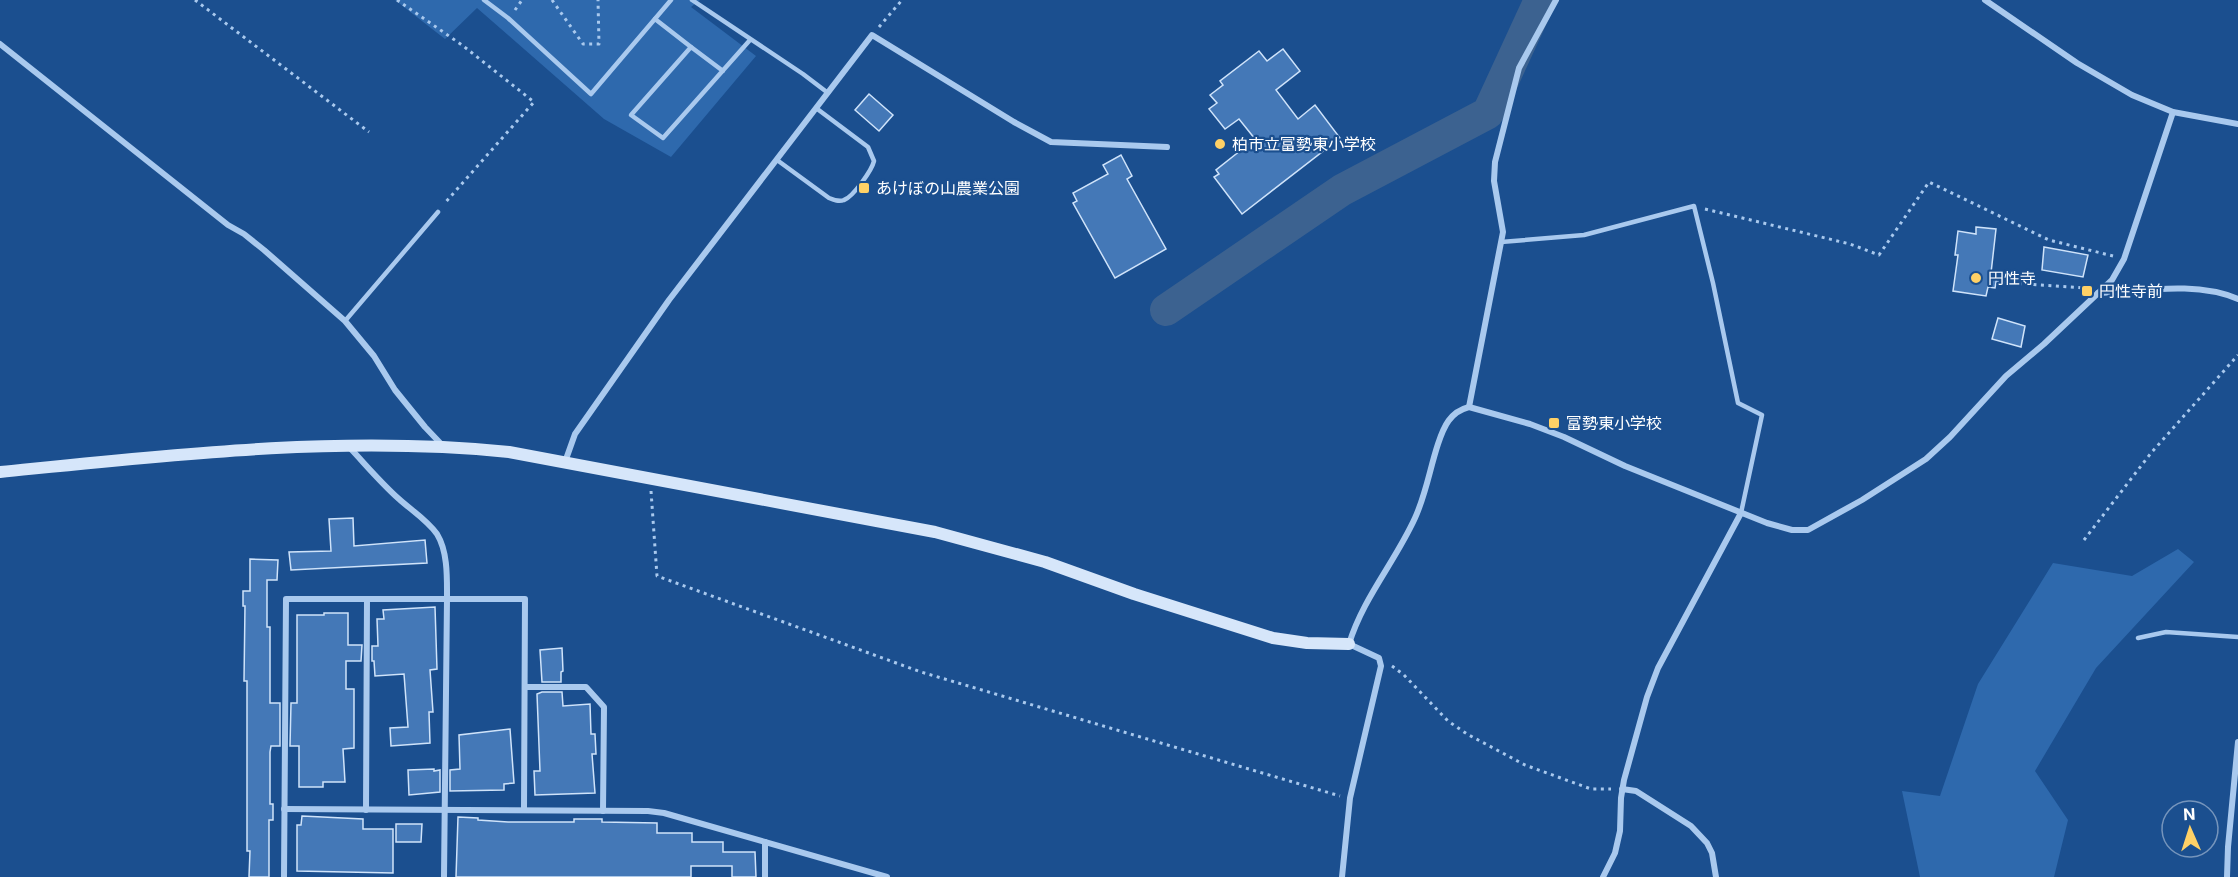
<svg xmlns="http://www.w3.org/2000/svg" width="2238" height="877" font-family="Inter,'Noto Sans JP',sans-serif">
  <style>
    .green { fill: #2e69ad }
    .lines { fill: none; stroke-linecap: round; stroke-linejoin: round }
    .river { stroke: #3c6290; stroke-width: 32 }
    .building { fill: #4478b7; stroke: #cfe3fa; stroke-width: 1.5 }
    .path { stroke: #a9c9ee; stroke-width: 3; stroke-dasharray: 3 4.5; stroke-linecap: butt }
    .lane { stroke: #a9c9ee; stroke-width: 4.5 }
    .street { stroke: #a9c9ee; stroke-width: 6 }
    .secondary { stroke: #d6e6fa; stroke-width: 12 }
    .poi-dot { fill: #ffd166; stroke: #1b4f8f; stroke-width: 2 }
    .labels { text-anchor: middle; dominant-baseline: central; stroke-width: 4.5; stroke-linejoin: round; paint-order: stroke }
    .poi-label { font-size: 16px; fill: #fff; stroke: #1b4f8f; text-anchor: start }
  </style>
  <rect width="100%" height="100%" fill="#1b4f8f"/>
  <g class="green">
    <polygon points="395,0 700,0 691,7 756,56 671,157 604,119 477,8 445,39"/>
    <polygon points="2178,549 2194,562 2096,668 2035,771 2068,820 2054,877 1920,877 1902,791 1940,796 1978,684 2053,563 2132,576"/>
  </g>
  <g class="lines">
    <polyline class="river" points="1166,310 1342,190 1488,113 1540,0"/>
  </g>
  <g class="building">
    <polygon points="1283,49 1300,71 1276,90 1298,119 1315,105 1340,138 1242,214 1214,177 1219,174 1216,170 1255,139 1239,119 1225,129 1209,109 1217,103 1210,95 1223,85 1220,81 1259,51 1267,61"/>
    <polygon points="869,94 893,115 879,131 855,110"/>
    <polygon points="1121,155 1132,176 1127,179 1166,249 1115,278 1073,203 1077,201 1073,193 1108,174 1103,165"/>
    <polygon points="1976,227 1996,229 1991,273 1997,274 1996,282 1995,288 1988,287 1986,296 1953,291 1958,255 1955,255 1958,231 1976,234"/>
    <polygon points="2044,247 2088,255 2083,277 2042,270"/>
    <polygon points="1998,318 2025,326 2021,347 1992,339"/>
    <polygon points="353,518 354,546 425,540 427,563 291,570 289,552 331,551 329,519"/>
    <polygon points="250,559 278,560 277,580 267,580 267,627 270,627 270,703 280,703 280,746 271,746 270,752 270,804 273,804 273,820 269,820 269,877 249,877 250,851 247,851 247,681 244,681 245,606 243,606 243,591 250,591"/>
    <polygon points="435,607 437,669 430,670 433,712 429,712 430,743 391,746 390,728 408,727 404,674 375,676 374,661 372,661 372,646 378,646 377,619 384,619 383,610"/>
    <polygon points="324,613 348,613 348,645 362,645 361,661 346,661 346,689 354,689 354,748 343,749 345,782 323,782 323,787 299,787 299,746 290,746 291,703 297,703 297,615 324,615"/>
    <polygon points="562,648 563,671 561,672 561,682 542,682 540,650"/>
    <polygon points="542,692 562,692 563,706 590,704 591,734 595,734 596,754 592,754 595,793 535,795 534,771 540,771 537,694"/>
    <polygon points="510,729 514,783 504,784 504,790 450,791 450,770 460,769 459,735"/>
    <polygon points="434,769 434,771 440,770 440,792 409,795 408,770"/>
    <polygon points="302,816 363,819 363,829 393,829 393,873 297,871 297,825 301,825"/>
    <polygon points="458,817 478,818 478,820 508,822 574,822 574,819 602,819 602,822 657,823 657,833 692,833 692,842 723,842 723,852 755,852 756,877 732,877 732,866 691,866 691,877 456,877"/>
    <polygon points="396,824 422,824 421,842 396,842"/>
  </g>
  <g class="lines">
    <g class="path">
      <polyline points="195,0 369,132"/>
      <polyline points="397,0 462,45 534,102 444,204"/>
      <polyline points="552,0 583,44 599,44 598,0"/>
      <polyline points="515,10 522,0"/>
      <polyline points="879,27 902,0"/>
      <polyline points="1705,209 1850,244 1879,255 1929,182 2049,240 2113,256"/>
      <polyline points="1996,282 2086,288"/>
      <polyline points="651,491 657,576 921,672 1340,796"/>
      <polyline points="2084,540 2151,453 2238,355"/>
      <polyline points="1392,666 1404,675 1448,721 1467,734 1525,765 1591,789 1611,789"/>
    </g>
    <g class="lane">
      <polyline points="484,0 508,18 591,94 671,0"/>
      <polyline points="692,0 803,74 828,93"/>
      <polyline points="655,19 691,47"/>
      <polyline points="723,71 691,47 631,115 663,138 750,40"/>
      <path d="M 777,160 L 829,198 C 834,200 839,202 844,200 C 853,197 872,170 874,161 L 868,147 L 816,108"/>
      <polyline points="1501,242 1584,235 1694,206 1713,283 1738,403 1762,415 1741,513"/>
      <polyline points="345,321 438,212"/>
      <polyline points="2138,638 2166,632 2238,637"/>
    </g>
    <g class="street">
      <polyline points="1985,0 2077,63 2132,95 2173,112 2238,124"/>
      <polyline points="0,44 228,225 244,234 264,250 345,321 374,356 395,390 425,427 444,447"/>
      <path d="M 2098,293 C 2143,291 2196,281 2238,299"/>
      <polyline points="1469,407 1503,232 1494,181 1495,162 1519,68 1556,0"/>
      <path d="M 350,448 C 366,465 381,483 399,499 C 411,510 427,520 437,534 C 448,552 447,578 447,599 L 444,877"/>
      <polyline points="565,462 575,434 669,300 872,35 1014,122 1051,142 1167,147"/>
      <polyline points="525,687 586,687 604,707 603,811"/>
      <polyline points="1622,789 1636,791 1691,826 1707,843 1712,853 1716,877"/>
      <polyline points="284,809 648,811 664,813 887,877"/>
      <polyline points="366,810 367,599"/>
      <polyline points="765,842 765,877"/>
      <polyline points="284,877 286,599 525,599 524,810"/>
      <path d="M 1342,877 L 1350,798 L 1381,666 L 1379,658 L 1349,644 C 1363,598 1395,562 1415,518 C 1426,494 1430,468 1438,444 C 1444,426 1450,412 1469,407 L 1530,424 L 1564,437 L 1625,466 L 1767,523 L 1792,530 L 1808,530 L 1862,500 L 1926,459 L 1950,437 L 2006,376 L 2044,344 L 2112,280 L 2124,259 L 2173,112"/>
      <polyline points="1603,877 1615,853 1620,831 1621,798 1624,780 1647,697 1658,668 1741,513"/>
      <polyline points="2227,877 2228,847 2238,742"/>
    </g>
    <path class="secondary" d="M 0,472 C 168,455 340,435 509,452 L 935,532 L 1045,562 L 1134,594 L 1273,638 L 1307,643 L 1349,644"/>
  </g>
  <g class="poi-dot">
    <circle cx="1220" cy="144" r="6"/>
    <rect x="858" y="182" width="12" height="12" rx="3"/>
    <circle cx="1976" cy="278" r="6"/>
    <rect x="2081" y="285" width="12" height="12" rx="3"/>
    <rect x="1548" y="417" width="12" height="12" rx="3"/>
  </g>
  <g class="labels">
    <g class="poi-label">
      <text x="1232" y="144">柏市立富勢東小学校</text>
      <text x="876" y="188">あけぼの山農業公園</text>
      <text x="1988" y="278">円性寺</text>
      <text x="2099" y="291">円性寺前</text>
      <text x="1566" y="423">富勢東小学校</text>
    </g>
  </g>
  <g transform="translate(2190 829) rotate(357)"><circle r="28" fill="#1b4f8f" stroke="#7695bc" stroke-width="1.5"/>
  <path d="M0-4.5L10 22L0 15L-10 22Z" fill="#ffd166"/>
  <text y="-9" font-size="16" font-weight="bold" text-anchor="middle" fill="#ffffff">N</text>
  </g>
</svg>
